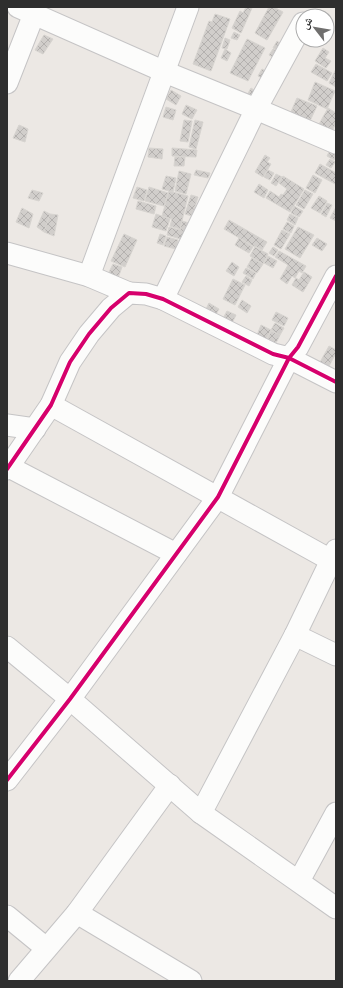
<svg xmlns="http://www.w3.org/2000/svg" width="343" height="988" font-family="'Exo 2','Noto Naskh Arabic',sans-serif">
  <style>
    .building { fill: url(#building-cross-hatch); stroke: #d7d4d0 }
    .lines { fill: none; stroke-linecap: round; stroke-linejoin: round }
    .minor-casing { stroke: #c5c4c5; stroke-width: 23 }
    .minor { stroke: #fcfcfb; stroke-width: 21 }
    .cycleway-casing { stroke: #fff; stroke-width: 6 }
    .cycleway { stroke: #d6006c; stroke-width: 4 }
  </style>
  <defs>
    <pattern id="building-cross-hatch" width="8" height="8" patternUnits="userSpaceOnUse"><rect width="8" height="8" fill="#d1cecb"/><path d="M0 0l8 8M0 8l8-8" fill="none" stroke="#b4b1af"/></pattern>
  </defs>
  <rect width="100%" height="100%" fill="#ece8e4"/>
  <g class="building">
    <polygon points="246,7 252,8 241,33 232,28 240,11 243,13"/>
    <polygon points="269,7 274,7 283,12 267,40 255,33"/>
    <polygon points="215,14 230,19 211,71 193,64 209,21 212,22"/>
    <polygon points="234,32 240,35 237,40 231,38"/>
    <polygon points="44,35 53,39 43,54 35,50"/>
    <polygon points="225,38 230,40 227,49 222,48"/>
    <polygon points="247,39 265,48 248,81 230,73"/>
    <polygon points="277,41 284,46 280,52 273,48"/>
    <polygon points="323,48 329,52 325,58 331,61 326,68 315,61"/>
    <polygon points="225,49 231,53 227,61 221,58"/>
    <polygon points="273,49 280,53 276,59 269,55"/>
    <polygon points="316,64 332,73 327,81 311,72"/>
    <polygon points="262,69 268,72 264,79 258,76"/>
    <polygon points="336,69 336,87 329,83"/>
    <polygon points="315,82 335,91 327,109 308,100"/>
    <polygon points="251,88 257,92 253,99 247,95"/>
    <polygon points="171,90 181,96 176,105 166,99"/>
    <polygon points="297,98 317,106 309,123 290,114"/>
    <polygon points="186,105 197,110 192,119 182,114"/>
    <polygon points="166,107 176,110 173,120 163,117"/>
    <polygon points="328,108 336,113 336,123 331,133 318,126"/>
    <polygon points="184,120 192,121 188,142 180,141"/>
    <polygon points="195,120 203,122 196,149 189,147"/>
    <polygon points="19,125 28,129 25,142 13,138"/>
    <polygon points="149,148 163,149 162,159 148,157"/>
    <polygon points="172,148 197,150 196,157 172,156"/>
    <polygon points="330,150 336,153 334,160 327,156"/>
    <polygon points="265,155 270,158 267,162 271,164 263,177 255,172"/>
    <polygon points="175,157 185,157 184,166 174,166"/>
    <polygon points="330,159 335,162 331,168 326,165"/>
    <polygon points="320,164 336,173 336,181 335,184 315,173"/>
    <polygon points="196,170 210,173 208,178 194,175"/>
    <polygon points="268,170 274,173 270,180 264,177"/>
    <polygon points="179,171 191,174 186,194 175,191"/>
    <polygon points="276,174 282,177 276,186 271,183"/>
    <polygon points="313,175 322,180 315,193 306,188"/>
    <polygon points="166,176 176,178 173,192 162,189"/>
    <polygon points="283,176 304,189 290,212 266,198 270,191 279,197 281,194 283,195 287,189 279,183"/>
    <polygon points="259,184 268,190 264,198 254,192"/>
    <polygon points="137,187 147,190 144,201 133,198"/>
    <polygon points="149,187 168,193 164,206 145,201"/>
    <polygon points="32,190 43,193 39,201 28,198"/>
    <polygon points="305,190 313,194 304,209 296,205"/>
    <polygon points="169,191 188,196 180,229 170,226 172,219 162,216"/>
    <polygon points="191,195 198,197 192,216 185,214"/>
    <polygon points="319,196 327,201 320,213 311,208"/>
    <polygon points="138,201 156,206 154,214 136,209"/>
    <polygon points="327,203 332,205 326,217 321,214"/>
    <polygon points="294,206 303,211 299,217 291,213"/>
    <polygon points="336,207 336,221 330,218"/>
    <polygon points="22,208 33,214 29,228 16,222"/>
    <polygon points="44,211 50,214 44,232 37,227"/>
    <polygon points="50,214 58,215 54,236 44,232"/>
    <polygon points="156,214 170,219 166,231 152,227"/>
    <polygon points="290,214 298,218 295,225 287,220"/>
    <polygon points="229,220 267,242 262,250 255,246 255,247 224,229"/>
    <polygon points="182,221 189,223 184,240 167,235 169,227 180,230"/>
    <polygon points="287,222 294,226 291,233 283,229"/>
    <polygon points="298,227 314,235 300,258 285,249"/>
    <polygon points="282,230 290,234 281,249 274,245"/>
    <polygon points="124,234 137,240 125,267 111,261"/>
    <polygon points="160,234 166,236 163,245 157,243"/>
    <polygon points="167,237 178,240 176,249 164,246"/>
    <polygon points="239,238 253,247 249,253 235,245"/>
    <polygon points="317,238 327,244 322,251 312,245"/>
    <polygon points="255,247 268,254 263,264 250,256"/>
    <polygon points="273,247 278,250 274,256 269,253"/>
    <polygon points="279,251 306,266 302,273 299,271 295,278 292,276 287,284 280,279 288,265 275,257"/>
    <polygon points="268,256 277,261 273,268 264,263"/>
    <polygon points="252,258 263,264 257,273 247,267"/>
    <polygon points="232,262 239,267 234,276 226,271"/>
    <polygon points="113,264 122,267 118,278 108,274"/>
    <polygon points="246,268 256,273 253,279 243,273"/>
    <polygon points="304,272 312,277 303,292 292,285 296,278 299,280"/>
    <polygon points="246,276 252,280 249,286 242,282"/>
    <polygon points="233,279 245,285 235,305 223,299"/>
    <polygon points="242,300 251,306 247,313 238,307"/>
    <polygon points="209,303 219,309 215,316 205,311"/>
    <polygon points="227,311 236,315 231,325 222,320"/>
    <polygon points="276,312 288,318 284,326 272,320"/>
    <polygon points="275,323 284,328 280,335 271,330"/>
    <polygon points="261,325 271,330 266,339 257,335"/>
    <polygon points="271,331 280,335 276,343 267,339"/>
    <polygon points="329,346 336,350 336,353 328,368 319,364"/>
  </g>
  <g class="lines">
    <defs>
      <g id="minor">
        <polyline points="18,7 165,72 256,109 336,143"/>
        <polyline points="7,83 34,14"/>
        <polyline points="7,253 89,276 129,293"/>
        <polyline points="89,276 188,7"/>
        <polyline points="163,299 256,109 303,23"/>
        <polyline points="51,405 336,563"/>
        <polyline points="7,425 35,429"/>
        <polyline points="9,467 176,554"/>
        <polyline points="7,469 51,405 70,362 89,334 111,308 129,293 146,294 163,299 273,354 289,358 298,347 336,276"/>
        <polyline points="295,635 336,655"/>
        <polyline points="7,647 70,699 201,813 336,908"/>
        <polyline points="7,780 70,699 218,497 289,358 336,382"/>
        <polyline points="201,813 295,635 336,550"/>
        <polyline points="299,881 336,813"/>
        <polyline points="77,913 191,981"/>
        <polyline points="7,916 46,948"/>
        <polyline points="19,981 77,913 170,785"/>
      </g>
    </defs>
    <use href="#minor" class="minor-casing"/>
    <use href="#minor" class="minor"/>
    <defs>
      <g id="cycleway">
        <polyline points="7,469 51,405 70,362 89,334 111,308 129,293 146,294 163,299 273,354 289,358 298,347 336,276"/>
        <polyline points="7,780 70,699 218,497 289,358 336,382"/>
      </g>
    </defs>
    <use href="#cycleway" class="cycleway-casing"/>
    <use href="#cycleway" class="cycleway"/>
  </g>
  <rect width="343" height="988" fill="none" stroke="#2e2e2e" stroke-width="16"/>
  <g transform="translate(315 28) rotate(301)"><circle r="19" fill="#ffffff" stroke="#ababab"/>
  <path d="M0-3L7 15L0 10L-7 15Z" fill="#706f6e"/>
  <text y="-6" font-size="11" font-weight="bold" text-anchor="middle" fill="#2e2e2e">ش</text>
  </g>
</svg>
